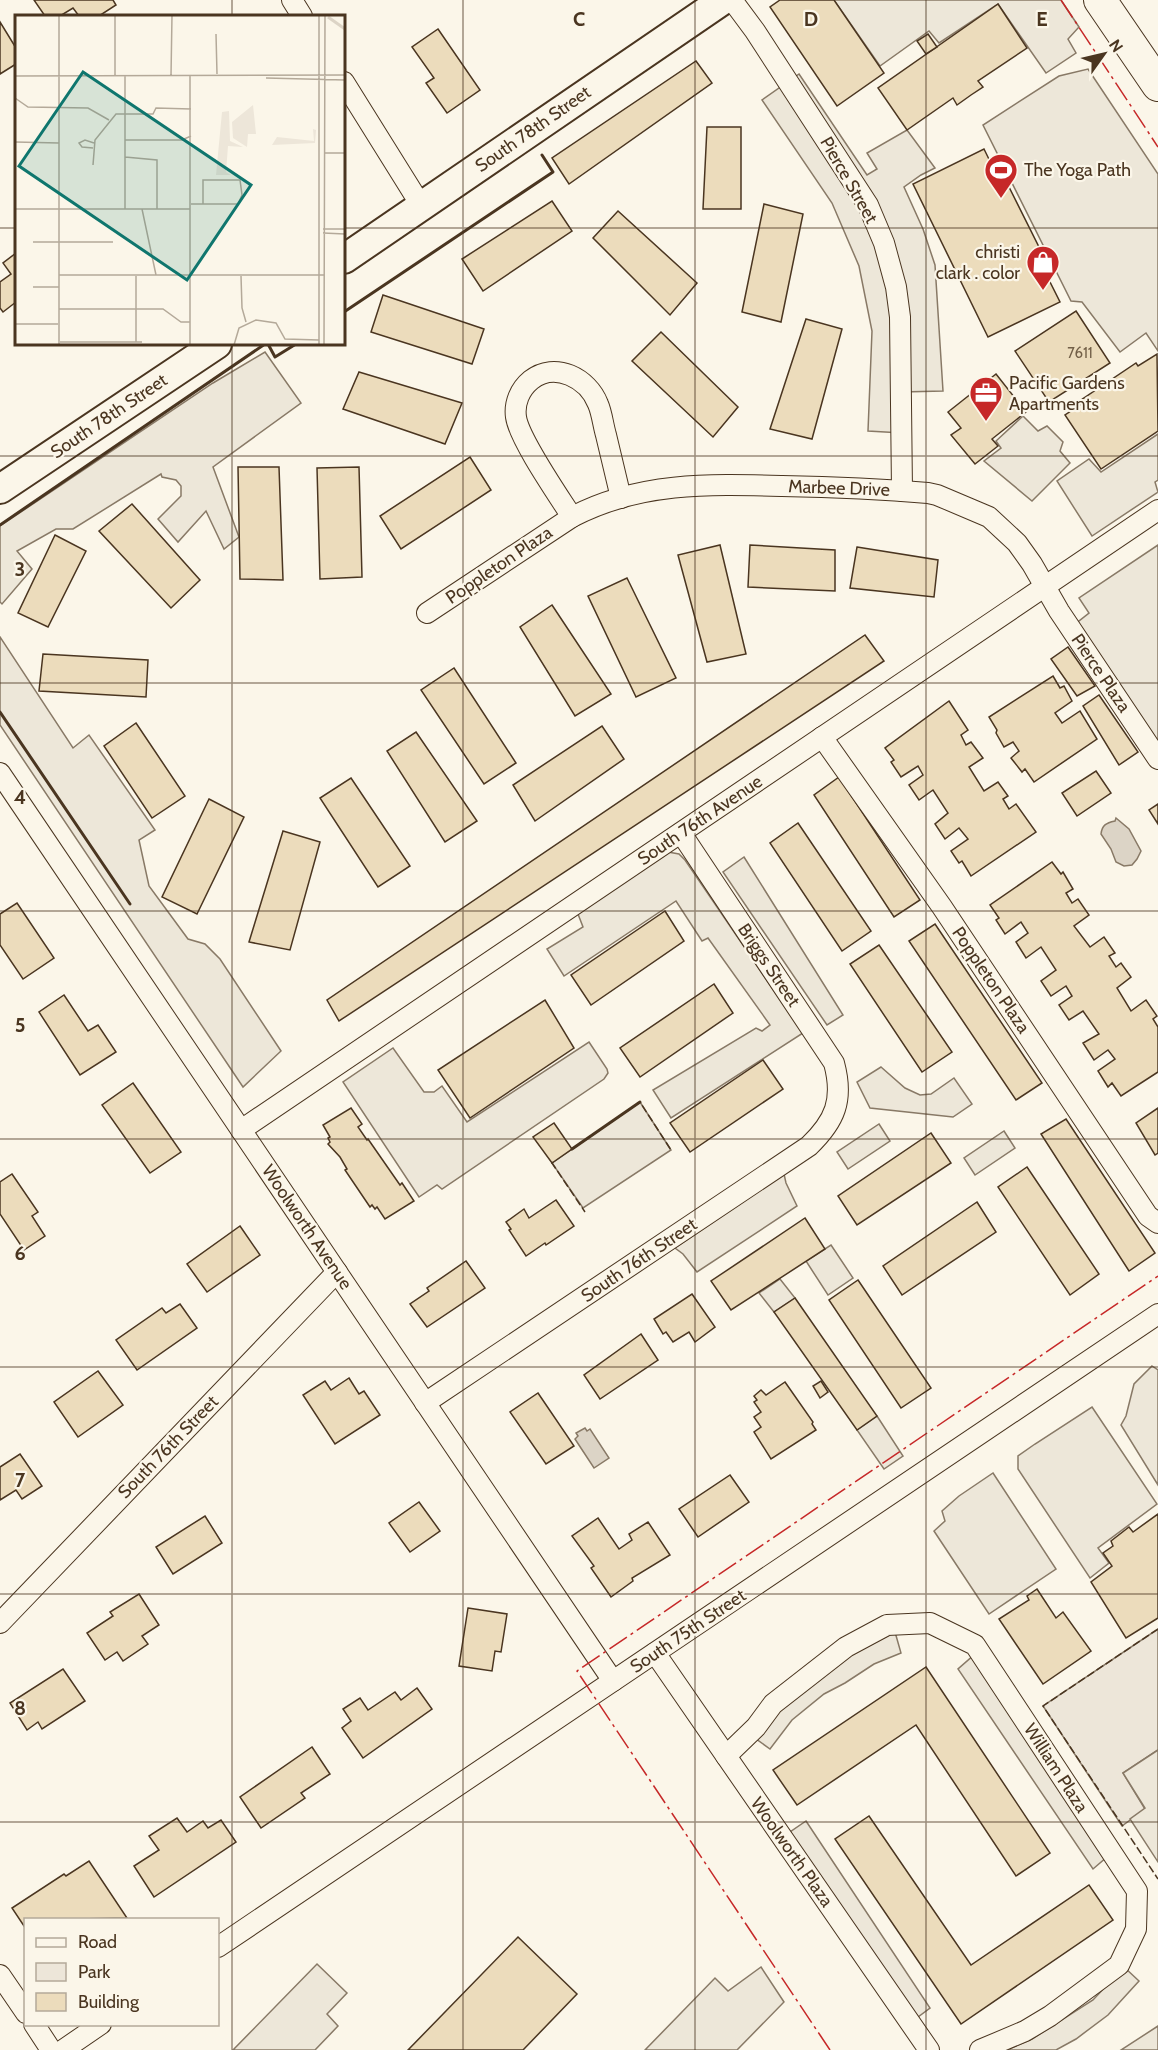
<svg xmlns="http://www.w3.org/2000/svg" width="1158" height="2050" font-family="Cabin,sans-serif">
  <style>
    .green { fill: #ede6d9; stroke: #887966; stroke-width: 1.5 }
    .parking { fill: #ede7d9; stroke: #887966; stroke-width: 1.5 }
    .water { fill: #dcd4c6; stroke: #887966; stroke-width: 1.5 }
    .building { fill: #ecdcbc; stroke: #4a3520; stroke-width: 1.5 }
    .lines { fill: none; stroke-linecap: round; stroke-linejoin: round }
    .street-casing { stroke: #4a3520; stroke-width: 22 }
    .secondary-casing { stroke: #4a3520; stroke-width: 32 }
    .primary-casing { stroke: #4a3520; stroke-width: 34 }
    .street { stroke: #fbf6e9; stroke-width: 20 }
    .secondary { stroke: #fbf6e9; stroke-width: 28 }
    .primary { stroke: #fbf6e9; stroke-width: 32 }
    .fence { stroke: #4a3520; stroke-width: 1.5; stroke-dasharray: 8 3; stroke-linecap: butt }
    .wall { stroke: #4a3520; stroke-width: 3 }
    .power { stroke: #c62828; stroke-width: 1.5; stroke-dasharray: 21 4.5 3 4.5; stroke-linecap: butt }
    .grid { fill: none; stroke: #4a3520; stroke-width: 1.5; stroke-opacity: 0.55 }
    .labels { text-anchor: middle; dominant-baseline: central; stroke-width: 4.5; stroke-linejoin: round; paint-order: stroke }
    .number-label { font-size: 15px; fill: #725f47 }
    .street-label { font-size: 18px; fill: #4a3520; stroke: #fbf6e9 }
    .poi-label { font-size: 18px; fill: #4a3520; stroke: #fbf6e9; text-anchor: start }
    .inset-river { fill: none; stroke: #dcd4c6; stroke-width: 3 }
    .inset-road { fill: none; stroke: #b4a999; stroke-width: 1.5 }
    .view { fill: #0f766e; fill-opacity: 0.15; stroke: #0f766e; stroke-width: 3 }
    .inset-edge { fill: none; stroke: #4a3520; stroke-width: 3 }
    .grid-label { font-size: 20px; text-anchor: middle; font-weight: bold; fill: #4a3520; stroke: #fbf6e9; stroke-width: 4.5; stroke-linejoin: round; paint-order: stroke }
  </style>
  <rect width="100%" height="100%" fill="#fbf6e9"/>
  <polygon class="green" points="1158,1629 1158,1750 1123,1773 1145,1809 1122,1826 1043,1706"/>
  <g class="parking">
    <polygon points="834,0 1061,0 1079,27 1068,39 1076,53 1046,73 998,4 939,43 929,31 880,66"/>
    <polygon points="1088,69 1158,174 1158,351 1146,333 1120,352 1082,302 1071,301 983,125 1059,76"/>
    <polygon points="799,74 867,175 877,169 867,153 907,130 935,168 921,175 904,187 923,229 935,265 943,391 901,392 902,433 868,431 872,331 859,266 832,203 762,100"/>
    <polygon points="265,352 301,403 213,467 239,537 224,549 206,511 178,542 158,519 181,496 181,486 176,480 162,477 161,474 73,529 56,529 17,551 32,569 2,604 0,602 0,526 213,383"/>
    <polygon points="1023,416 1038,431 1047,426 1063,442 1060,451 1070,463 1032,501 984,461 1001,448 996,441"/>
    <polygon points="1158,434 1158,480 1155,482 1158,492 1092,536 1057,481 1089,459 1101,472"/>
    <polygon points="1158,545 1158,751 1074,625 1089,613 1079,598"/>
    <polygon points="0,637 73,748 89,735 155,830 139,840 149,886 188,939 205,944 220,959 281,1051 243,1087 0,725"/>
    <polygon points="668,852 679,854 685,860 803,1033 671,1118 653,1090 756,1028 762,1031 770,1025 708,938 702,941 676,901 564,976 547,949 583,927 578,914"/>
    <polygon points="744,857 843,1015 827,1025 723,872"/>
    <polygon points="589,1042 607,1069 608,1073 604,1079 442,1189 437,1185 419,1197 343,1082 393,1048 424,1092 434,1092 442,1086 467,1122"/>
    <polygon points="881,1067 905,1088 920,1095 931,1094 954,1078 972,1104 953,1117 870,1108 857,1082"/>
    <polygon points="640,1102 671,1150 583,1208 552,1163"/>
    <polygon points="879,1124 890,1141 848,1169 837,1152"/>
    <polygon points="1004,1131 1015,1148 975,1175 964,1158"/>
    <polygon points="784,1174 786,1183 797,1206 697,1272 683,1254 675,1248"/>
    <polygon points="831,1245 853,1278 828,1295 806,1261"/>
    <polygon points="780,1279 795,1298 774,1312 759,1293"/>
    <polygon points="1152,1366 1158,1370 1158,1485 1121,1425 1126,1416 1134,1384"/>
    <polygon points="1092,1407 1157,1504 1098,1548 1109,1563 1090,1578 1018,1469 1018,1456 1035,1444"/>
    <polygon points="877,1416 903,1456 884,1469 857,1430"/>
    <polygon points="993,1473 1056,1569 989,1614 934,1531 945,1521 942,1511 959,1496"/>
    <polygon points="895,1632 901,1653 874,1664 845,1683 824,1694 792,1720 770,1749 752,1736 772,1713 834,1664"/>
    <polygon points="974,1655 1108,1856 1093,1869 958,1669"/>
    <polygon points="1158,1750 1158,1862 1130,1819 1145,1808 1123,1773"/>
    <polygon points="806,1821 930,2008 914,2020 790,1832"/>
    <polygon points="317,1964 347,1993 327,2014 338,2026 315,2050 233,2050"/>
    <polygon points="761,1967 784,2002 737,2050 645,2050 715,1978 728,1991"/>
    <polygon points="1124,1967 1139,1981 1108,2015 1076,2039 1056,2050 1007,2050 1032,2039 1093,2000"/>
    <polygon points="1158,2026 1158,2050 1121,2050"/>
  </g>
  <g class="water">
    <path d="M 1116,818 L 1129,829 L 1141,851 L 1137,859 L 1132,865 L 1124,866 L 1116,862 L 1111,849 L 1101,834 C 1102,825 1106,823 1115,821 Z"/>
    <polygon points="585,1428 587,1431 590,1429 609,1458 594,1468 575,1439 578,1436 576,1433"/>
  </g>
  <g class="building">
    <polygon points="34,0 113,0 116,5 99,16 79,16 73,8 60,16 45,16"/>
    <polygon points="780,0 834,0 884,73 837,106 770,7"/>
    <polygon points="998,4 1027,48 978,81 983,87 971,95 957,105 953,98 907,130 878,88"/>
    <polygon points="0,22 16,48 16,64 0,74"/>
    <polygon points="438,29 480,90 447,113 426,83 434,78 412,47"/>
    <polygon points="928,34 937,47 926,54 917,41"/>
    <polygon points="696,61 712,83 569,184 552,158"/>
    <polygon points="707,127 741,127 741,209 703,209"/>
    <polygon points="984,149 1003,188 1008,185 1046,261 1041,264 1060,302 988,337 913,184"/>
    <polygon points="552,201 572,231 483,291 462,259"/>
    <polygon points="764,204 803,214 781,322 742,312"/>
    <polygon points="618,211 697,283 670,315 593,238"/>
    <polygon points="16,253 16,302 3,312 0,308 0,282 11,274 3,263"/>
    <polygon points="383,295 484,329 472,364 371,332"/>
    <polygon points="1076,311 1110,363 1049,402 1015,351"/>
    <polygon points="806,319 842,329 812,439 770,429"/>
    <polygon points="661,332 738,407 713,437 632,361"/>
    <polygon points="1157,354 1158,431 1101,469 1065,415 1083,403 1081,400 1136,363 1138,366"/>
    <polygon points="359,372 462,403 445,444 343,409"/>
    <polygon points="996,374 1026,412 992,439 998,446 975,464 951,435 961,428 948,412"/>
    <polygon points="470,457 491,490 401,549 380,516"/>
    <polygon points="238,467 279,467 283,580 240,579"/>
    <polygon points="359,467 362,577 320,579 317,468"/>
    <polygon points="132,504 200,580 171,608 99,531"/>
    <polygon points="55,535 86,551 48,627 18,613"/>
    <polygon points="720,545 746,654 707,662 678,555"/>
    <polygon points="750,545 835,550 835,591 748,587"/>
    <polygon points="857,547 938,560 934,597 850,588"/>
    <polygon points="627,578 676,678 636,697 588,596"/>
    <polygon points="552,605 611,694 575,716 520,627"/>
    <polygon points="865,635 884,661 339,1021 327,1000"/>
    <polygon points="1068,647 1095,686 1077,696 1051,659"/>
    <polygon points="43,654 148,660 146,697 39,691"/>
    <polygon points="454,668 516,763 484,784 421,690"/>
    <polygon points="1053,676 1060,688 1064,686 1072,701 1055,713 1062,723 1080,711 1097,739 1034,782 1025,769 1022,772 1011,758 1019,751 1013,742 1004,747 996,733 997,730 989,717"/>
    <polygon points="1099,695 1138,752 1119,765 1083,706"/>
    <polygon points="949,701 968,730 961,735 966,745 971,742 983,758 969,767 984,791 998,782 1008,796 1003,799 1009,809 1016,804 1036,832 971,876 962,861 959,863 951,851 968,839 959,828 945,839 935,824 948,813 933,790 919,800 909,785 923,775 918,766 901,777 891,762 894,760 885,748"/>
    <polygon points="136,723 185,796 152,818 104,746"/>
    <polygon points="602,726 624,759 535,821 513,785"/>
    <polygon points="416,732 477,821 445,842 387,751"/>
    <polygon points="1096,771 1111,793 1077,816 1062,793"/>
    <polygon points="839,777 920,900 894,917 814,795"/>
    <polygon points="351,778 410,866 378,887 320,798"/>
    <polygon points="209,799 244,817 197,914 162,897"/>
    <polygon points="1158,804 1158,824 1149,810"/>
    <polygon points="798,823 871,931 842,951 770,843"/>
    <polygon points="283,831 320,842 290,950 249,942"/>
    <polygon points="1052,862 1061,874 1063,872 1073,889 1066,893 1072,903 1078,899 1089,915 1074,926 1090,947 1104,937 1115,953 1109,956 1116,967 1121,963 1131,977 1117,988 1131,1011 1146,1000 1157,1016 1153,1019 1158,1027 1158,1072 1121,1096 1112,1083 1108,1087 1098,1071 1115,1059 1108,1050 1094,1060 1083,1043 1099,1034 1083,1011 1069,1020 1059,1005 1072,996 1066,986 1051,996 1041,981 1056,970 1041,947 1026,958 1016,942 1028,933 1021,922 1005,934 996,920 999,918 990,905"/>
    <polygon points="17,903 54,958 23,979 0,945 0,914"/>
    <polygon points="665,911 684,941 591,1005 571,975"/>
    <polygon points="935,924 1042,1083 1016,1100 909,941"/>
    <polygon points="879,945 952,1052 922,1072 850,964"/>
    <polygon points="714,984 733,1013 640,1077 620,1048"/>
    <polygon points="64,995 88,1031 98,1025 116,1052 80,1075 39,1012"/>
    <polygon points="545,1000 574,1048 470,1118 438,1070"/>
    <polygon points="763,1060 783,1089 690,1152 670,1123"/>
    <polygon points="133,1083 181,1152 150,1173 102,1105"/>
    <polygon points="351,1108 362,1124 358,1127 367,1140 368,1139 400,1185 402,1183 414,1201 385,1219 377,1207 375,1209 372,1205 370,1207 345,1170 347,1169 340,1157 328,1144 330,1142 328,1138 330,1137 323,1125"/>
    <polygon points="1158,1108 1158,1153 1155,1155 1136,1123"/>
    <polygon points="1066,1119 1155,1253 1129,1271 1041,1134"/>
    <polygon points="554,1123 572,1149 552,1163 533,1137"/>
    <polygon points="931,1133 951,1163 857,1225 838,1196"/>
    <polygon points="1027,1167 1099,1274 1070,1295 998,1187"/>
    <polygon points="12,1174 38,1212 32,1216 45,1236 24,1250 0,1214 0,1182"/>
    <polygon points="556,1200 574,1226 546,1245 545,1243 526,1256 509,1230 511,1229 506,1222 524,1209 529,1218"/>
    <polygon points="977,1202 996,1232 902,1295 883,1266"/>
    <polygon points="805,1218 825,1249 731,1310 711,1281"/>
    <polygon points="240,1226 260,1255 207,1292 187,1264"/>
    <polygon points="466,1261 485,1288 427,1327 410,1304 429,1291 427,1288"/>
    <polygon points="858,1280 931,1388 901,1408 829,1300"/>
    <polygon points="692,1294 715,1327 695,1342 689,1332 673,1342 666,1332 663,1334 654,1319"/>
    <polygon points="795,1298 877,1416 857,1430 774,1312"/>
    <polygon points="180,1304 197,1328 137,1370 116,1340 162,1308 166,1313"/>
    <polygon points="641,1334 658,1360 600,1399 584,1375"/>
    <polygon points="98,1371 123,1405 78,1437 54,1402"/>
    <polygon points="349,1378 359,1394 364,1391 380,1415 335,1444 303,1395 325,1381 331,1390"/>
    <polygon points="821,1381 828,1392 820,1398 813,1386"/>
    <polygon points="785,1382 813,1422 812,1424 816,1430 771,1459 754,1432 761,1427 754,1417 761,1412 754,1402 757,1400 754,1396 761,1390 766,1395"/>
    <polygon points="538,1393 574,1446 546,1464 510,1412"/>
    <polygon points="20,1454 42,1486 22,1499 16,1490 0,1500 0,1467"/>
    <polygon points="730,1475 749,1502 698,1537 679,1509"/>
    <polygon points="419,1502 440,1531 410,1552 389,1523"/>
    <polygon points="1158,1514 1158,1618 1126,1638 1091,1582 1112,1566 1103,1553 1113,1546 1111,1541 1129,1527 1133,1532"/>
    <polygon points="205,1516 222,1543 173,1574 156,1547"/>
    <polygon points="598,1518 619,1549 632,1540 629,1534 648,1522 670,1555 632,1578 633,1581 611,1597 591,1568 594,1566 572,1536"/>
    <polygon points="1037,1589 1056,1618 1063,1612 1091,1651 1043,1684 999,1619 1029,1600 1027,1596"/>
    <polygon points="139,1594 159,1625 142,1636 148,1644 123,1661 117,1652 105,1660 87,1633 113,1616 110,1612"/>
    <polygon points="468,1608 507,1614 501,1652 495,1651 492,1671 459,1666"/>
    <polygon points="926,1667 1050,1853 1016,1876 916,1725 797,1805 773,1770"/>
    <polygon points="63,1669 85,1701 42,1729 38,1722 27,1730 10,1703"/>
    <polygon points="417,1688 432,1709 363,1758 342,1728 351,1721 343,1709 360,1698 368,1710 395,1692 401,1700"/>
    <polygon points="312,1747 330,1774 301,1793 305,1798 261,1828 240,1797"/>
    <polygon points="869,1816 971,1965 1089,1885 1113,1920 961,2024 835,1839"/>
    <polygon points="177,1818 187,1832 203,1821 208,1828 221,1820 236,1842 154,1897 134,1866 159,1850 149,1836"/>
    <polygon points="89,1861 127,1918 26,1920 26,1929 12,1908 64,1874 66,1876"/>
    <polygon points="518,1937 577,1994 523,2050 408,2050"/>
  </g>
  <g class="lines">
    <defs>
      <g id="street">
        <polyline points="292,0 302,16"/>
        <polyline points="732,0 755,31 868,205 884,243 896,287 900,317 902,491"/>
        <polyline points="344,82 422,207"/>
        <path d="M 572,517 C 558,495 519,439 516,417 C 514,403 520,389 531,380 C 555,361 588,378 598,404 C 602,413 603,425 606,435 C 611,456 616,477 621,498"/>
        <path d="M 427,613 L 572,517 C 639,482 708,484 782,486 C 831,487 880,489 928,493 L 937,495 L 989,517 L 1017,543 L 1032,564 L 1059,611 L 1158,759"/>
        <polyline points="822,737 942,907 1148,1216 1158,1223"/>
        <polyline points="0,773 613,1681"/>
        <polyline points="241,1130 1158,510"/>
        <path d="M 425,1403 L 809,1146 C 835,1121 844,1100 834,1063 L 681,833"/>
        <polyline points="0,1623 337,1272"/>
        <polyline points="655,1653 929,2050"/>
        <polyline points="726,1756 756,1727 773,1704 846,1647 887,1625 930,1623 975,1645 1137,1891 1136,1929 1119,1965 1050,2016 1025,2031 980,2050"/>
        <polyline points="218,1947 1158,1314"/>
        <polyline points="0,1975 26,2013"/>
        <polyline points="34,2024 51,2050"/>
        <polyline points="63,2050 101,2024"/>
      </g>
      <g id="secondary">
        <polyline points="344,259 723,0"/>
        <polyline points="0,489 217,344"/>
      </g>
      <polyline id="primary" points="1100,0 1158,85"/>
    </defs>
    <use href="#street" class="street-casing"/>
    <use href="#secondary" class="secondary-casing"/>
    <use href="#primary" class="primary-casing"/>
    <use href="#street" class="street"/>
    <use href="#secondary" class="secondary"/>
    <use href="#primary" class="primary"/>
    <g class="fence">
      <polyline points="571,1150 640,1102 671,1150"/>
      <polyline points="553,1162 552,1163 585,1212"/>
      <polyline points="1158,1629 1043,1706 1158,1879"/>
    </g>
    <g class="wall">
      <polyline points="344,312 553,172 542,155"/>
      <polyline points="268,344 275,357 296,344"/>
      <polyline points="0,525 265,344"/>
      <polyline points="0,712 130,904"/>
      <polyline points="572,1149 640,1102"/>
    </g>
    <g class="power">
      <polyline points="1061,0 1158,147"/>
      <polyline points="830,2050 577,1671 1158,1276"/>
    </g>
  </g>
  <path class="grid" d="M 232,0 L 232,16M 463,0 L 463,2050M 695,0 L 695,2050M 926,0 L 926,2050M 0,228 L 16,228M 344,228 L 1158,228M 232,344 L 232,2050M 0,456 L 1158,456M 0,683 L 1158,683M 0,911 L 1158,911M 0,1139 L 1158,1139M 0,1367 L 1158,1367M 0,1594 L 1158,1594M 0,1822 L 1158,1822"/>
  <defs>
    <symbol id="stadium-pin" viewBox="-11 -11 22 30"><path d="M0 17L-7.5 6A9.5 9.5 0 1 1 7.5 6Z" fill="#c62828" stroke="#fbf6e9"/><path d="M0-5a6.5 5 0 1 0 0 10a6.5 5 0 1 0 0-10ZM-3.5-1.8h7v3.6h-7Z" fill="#fff"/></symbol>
    <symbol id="shop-pin" viewBox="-11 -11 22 30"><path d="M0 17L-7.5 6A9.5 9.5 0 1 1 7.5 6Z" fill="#c62828" stroke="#fbf6e9"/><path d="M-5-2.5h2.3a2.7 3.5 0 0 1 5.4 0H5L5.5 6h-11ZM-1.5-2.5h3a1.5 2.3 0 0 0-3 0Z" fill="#fff"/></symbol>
    <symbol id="office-pin" viewBox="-11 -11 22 30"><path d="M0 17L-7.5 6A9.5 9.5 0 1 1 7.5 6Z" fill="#c62828" stroke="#fbf6e9"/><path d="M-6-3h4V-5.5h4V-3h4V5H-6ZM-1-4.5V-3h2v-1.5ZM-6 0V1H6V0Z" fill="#fff"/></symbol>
  </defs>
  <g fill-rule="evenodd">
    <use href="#stadium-pin" x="982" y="151" width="38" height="52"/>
    <use href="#shop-pin" x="1024" y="243" width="38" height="52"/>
    <use href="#office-pin" x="967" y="374" width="38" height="52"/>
  </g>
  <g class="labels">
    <g class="number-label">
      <text x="1080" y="353">7611</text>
    </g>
    <g class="street-label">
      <text transform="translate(533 129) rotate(-35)">South 78th Street</text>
      <text transform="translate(849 180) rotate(60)">Pierce Street</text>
      <text transform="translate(109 416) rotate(-34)">South 78th Street</text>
      <text transform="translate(839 488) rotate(2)">Marbee Drive</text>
      <text transform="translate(499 565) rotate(-34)">Poppleton Plaza</text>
      <text transform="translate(1101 673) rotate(56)">Pierce Plaza</text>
      <text transform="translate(700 820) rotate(-34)">South 76th Avenue</text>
      <text transform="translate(769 965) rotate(56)">Briggs Street</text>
      <text transform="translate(991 980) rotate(56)">Poppleton Plaza</text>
      <text transform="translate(307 1227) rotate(56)">Woolworth Avenue</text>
      <text transform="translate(639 1260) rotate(-34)">South 76th Street</text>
      <text transform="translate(168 1447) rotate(-46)">South 76th Street</text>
      <text transform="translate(688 1631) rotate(-34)">South 75th Street</text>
      <text transform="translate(1056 1768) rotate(57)">William Plaza</text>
      <text transform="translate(792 1852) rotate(55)">Woolworth Plaza</text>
    </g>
    <g class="poi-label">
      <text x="1024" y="170">The Yoga Path</text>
      <text x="1020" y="252" text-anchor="end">christi<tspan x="1020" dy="21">clark . color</tspan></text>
      <text x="1009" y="383">Pacific Gardens<tspan x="1009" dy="21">Apartments</tspan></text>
    </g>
  </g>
  <g transform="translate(15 15)">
    <rect width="330" height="330" fill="#fbf6e9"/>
    <path d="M 238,90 L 241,119 L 233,119 L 232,132 L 218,123 L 217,107 ZM 214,96 L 215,126 L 228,132 L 213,131 L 211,157 L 216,160 L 201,160 L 207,97 ZM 298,114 L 301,115 L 300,128 L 257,130 L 262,122 L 299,126 Z" fill="#ede6d9"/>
    <path class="inset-river" d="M 313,2 L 330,14"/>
    <path class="inset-road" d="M 201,19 L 202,59M 0,61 L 330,60M 100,61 L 100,0M 110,61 L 110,194M 156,61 L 157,0M 251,63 L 330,65M 0,83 L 13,92 L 73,93 L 94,105M 110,125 L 167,125 L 176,121M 0,127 L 44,128M 78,133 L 67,132 L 64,128 L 70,125 L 79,128M 310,138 L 330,138M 110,142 L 142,145 L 142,194M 78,150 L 80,125 L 101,99 L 138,99 L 141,93 L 176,94M 176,189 L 223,189 L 227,180 L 225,165 L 188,165 L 188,189M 0,194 L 175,194M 127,194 L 141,260M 308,214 L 330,214M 308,218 L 330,219M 18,227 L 98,227M 44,260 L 309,260M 226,261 L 227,293 L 231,307M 18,272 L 44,272M 44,294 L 148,294 L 166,307 L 175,307M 0,309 L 43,309M 45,327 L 127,327M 121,327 L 121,261M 44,330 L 44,0M 175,330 L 175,61M 219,330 L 224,313 L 241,305 L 261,308 L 270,324 L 304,325M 304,330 L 304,0M 309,330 L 310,0"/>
    <path class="view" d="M 68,57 L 236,170 L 172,265 L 4,151 Z"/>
    <rect width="330" height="330" class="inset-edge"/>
  </g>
  <g class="grid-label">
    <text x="579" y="26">C</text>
    <text x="811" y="26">D</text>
    <text x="1042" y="26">E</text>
    <text x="20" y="576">3</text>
    <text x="20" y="804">4</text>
    <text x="20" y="1032">5</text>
    <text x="20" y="1260">6</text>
    <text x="20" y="1487">7</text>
    <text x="20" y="1715">8</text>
  </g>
  <rect x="24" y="1918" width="195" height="108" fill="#fbf6e9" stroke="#b4a999" stroke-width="1.5"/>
  <rect x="36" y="1938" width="30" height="9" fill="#fbf6e9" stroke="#b4a999" stroke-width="1.5"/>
  <text x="78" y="1948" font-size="18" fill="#4a3520">Road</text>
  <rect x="36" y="1963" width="30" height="18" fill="#ede6d9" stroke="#b4a999" stroke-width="1.5"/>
  <text x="78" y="1978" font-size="18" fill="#4a3520">Park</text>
  <rect x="36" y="1993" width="30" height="18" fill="#ecdcbc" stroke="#b4a999" stroke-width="1.5"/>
  <text x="78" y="2008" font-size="18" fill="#4a3520">Building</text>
  <g transform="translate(1104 54) rotate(56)" stroke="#fbf6e9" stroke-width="4.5" paint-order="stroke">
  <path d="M0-4.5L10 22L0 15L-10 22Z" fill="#4a3520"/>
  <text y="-9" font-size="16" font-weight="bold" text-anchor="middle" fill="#4a3520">N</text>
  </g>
</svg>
